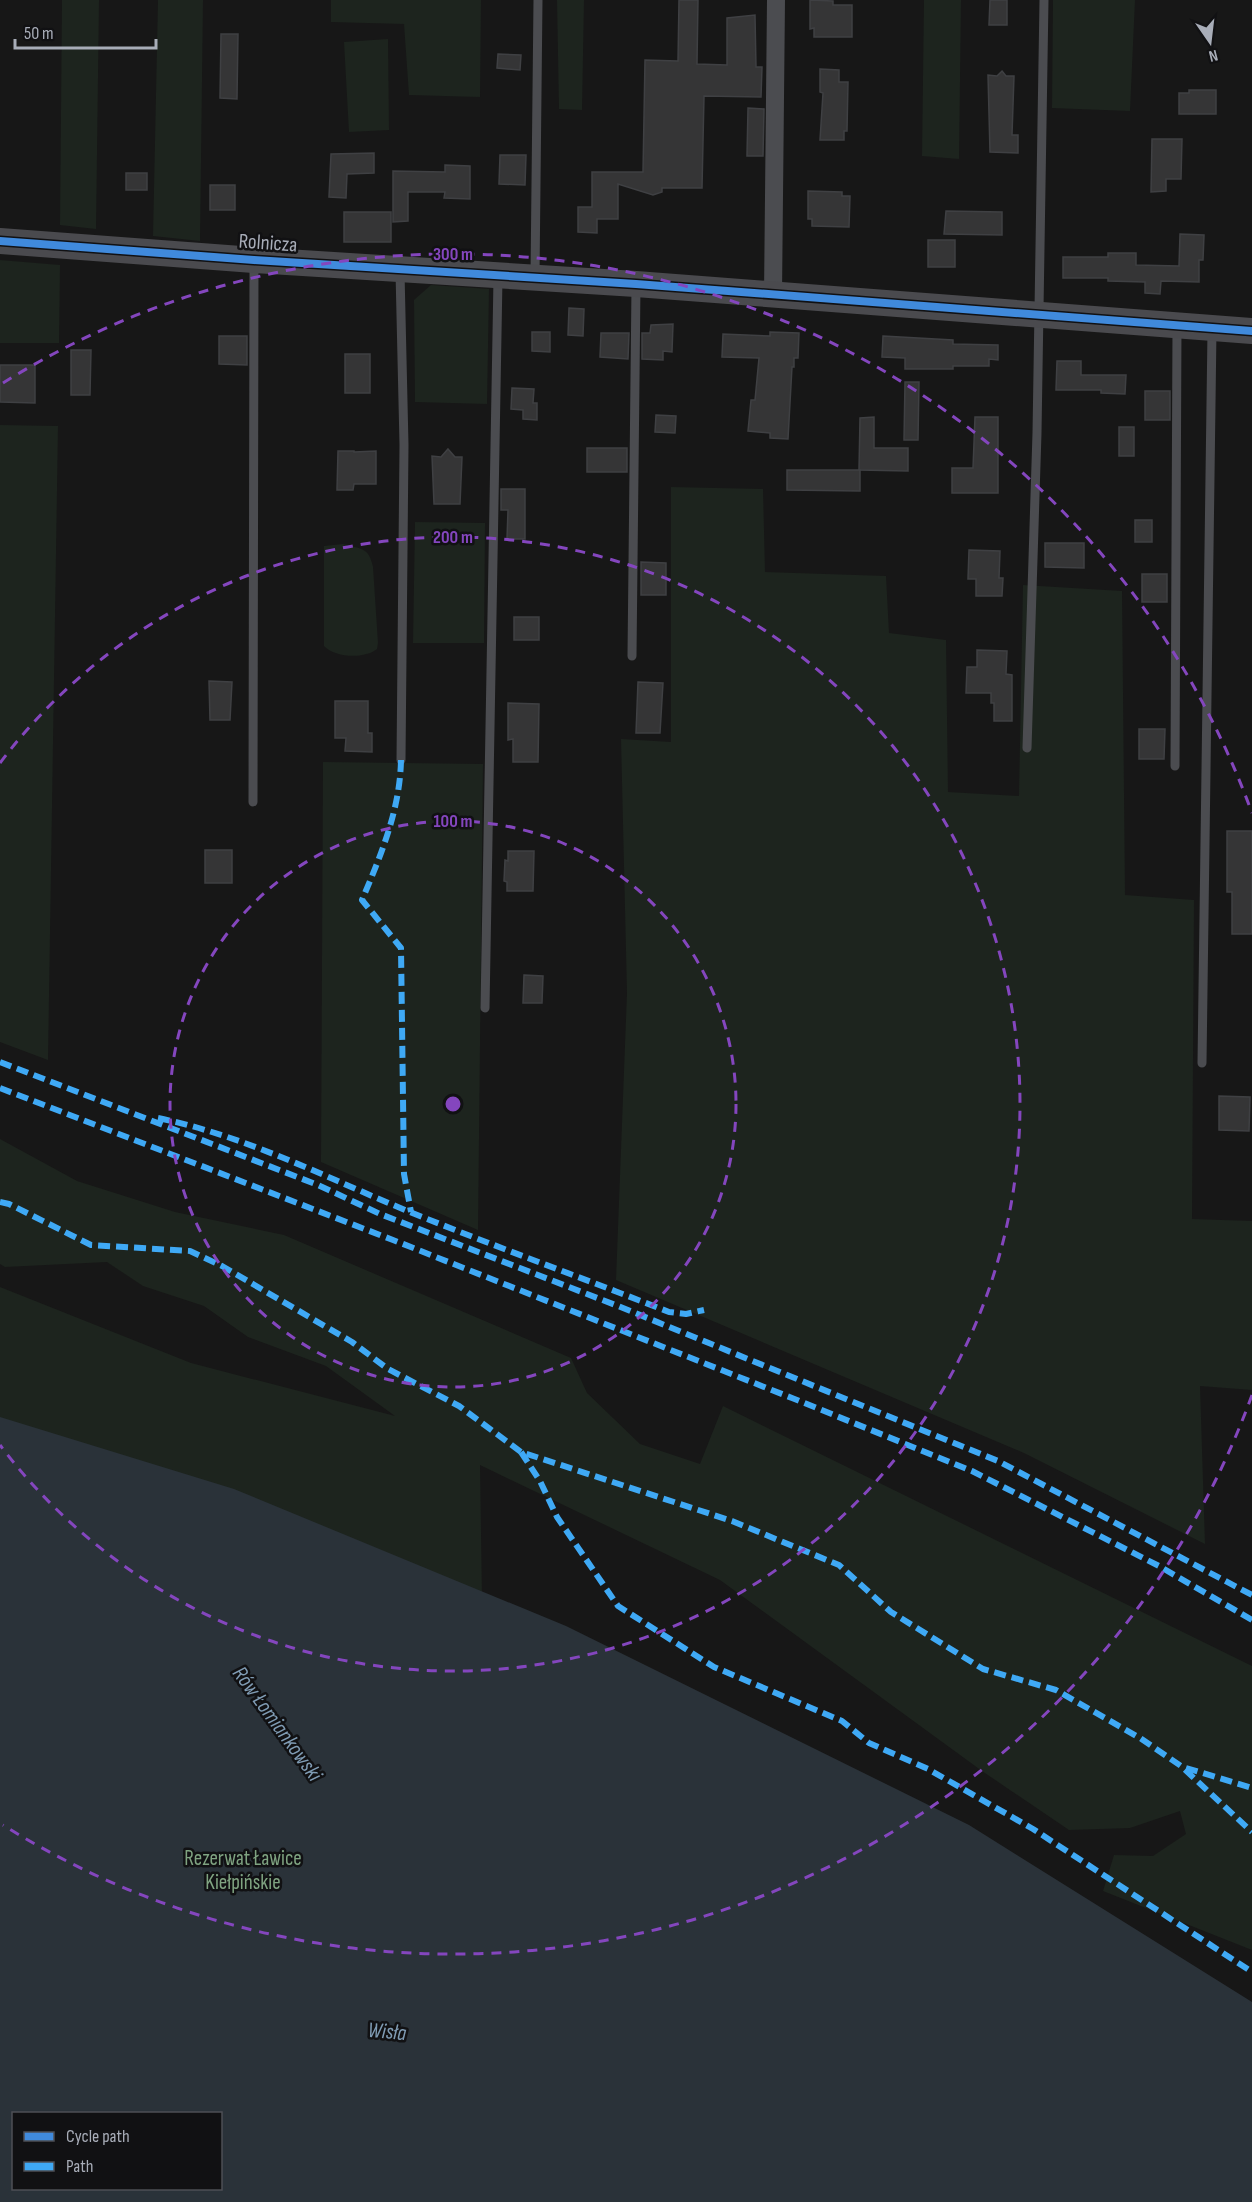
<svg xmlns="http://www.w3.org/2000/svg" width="1252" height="2202" font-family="'Sofia Sans Condensed',sans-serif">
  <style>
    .green { fill: #1d241e; fill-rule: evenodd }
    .water { fill: #2a3239; fill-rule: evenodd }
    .building { fill: #353536; stroke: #3f4043; stroke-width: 1.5 }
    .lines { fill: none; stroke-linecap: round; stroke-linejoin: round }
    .lane { stroke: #4b4c50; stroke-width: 9 }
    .street { stroke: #4b4c50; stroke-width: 18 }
    .secondary { stroke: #4a4a4e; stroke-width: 26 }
    .quiet { stroke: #3fa9f5; stroke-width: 6; stroke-dasharray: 12 6; stroke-linecap: butt }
    .cycleway-casing { stroke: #111113; stroke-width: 11 }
    .cycleway { stroke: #408adc; stroke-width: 8 }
    .ring { fill: none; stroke: #8446be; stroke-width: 3; stroke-dasharray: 10 8 }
    .labels { text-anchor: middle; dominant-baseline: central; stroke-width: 5; stroke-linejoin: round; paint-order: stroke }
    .street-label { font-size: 21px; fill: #a8adb8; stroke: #111113 }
    .park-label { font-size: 21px; fill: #7fa381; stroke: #111113 }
    .water-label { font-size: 22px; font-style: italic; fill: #7f9bb3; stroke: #111113 }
    .centre { fill: #8446be; stroke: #111113; stroke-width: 3 }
    .ring-label { font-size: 18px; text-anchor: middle; font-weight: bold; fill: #8446be; stroke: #111113; stroke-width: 5; stroke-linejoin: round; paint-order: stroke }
  </style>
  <rect width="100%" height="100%" fill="#171717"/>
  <g class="green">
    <polygon points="62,0 99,0 96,229 60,225"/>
    <polygon points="158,0 203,0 200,241 153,236"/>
    <polygon points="331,0 481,0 480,97 409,95 404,24 331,22"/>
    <polygon points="557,0 584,0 582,110 559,109"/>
    <polygon points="924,0 961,0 959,159 922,156"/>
    <polygon points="1053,0 1135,0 1130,111 1052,108"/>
    <polygon points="388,39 389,130 349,132 344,42"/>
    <polygon points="0,260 60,265 59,343 0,343"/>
    <polygon points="431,285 489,289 487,404 415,402 414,300"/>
    <polygon points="0,425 58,426 48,1060 0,1042"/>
    <polygon points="671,487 763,489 765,572 886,576 889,633 946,640 948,792 1019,796 1023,585 1122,591 1125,895 1194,900 1192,1219 1252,1221 1252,1390 1200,1386 1205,1544 1024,1453 616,1280 627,993 621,739 671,742"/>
    <polygon points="415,522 485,523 484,643 413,643"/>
    <path d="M 343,544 C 361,549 369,547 373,567 L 378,643 L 377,649 C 365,659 335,658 324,646 L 324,546 Z"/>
    <polygon points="323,762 483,764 478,1230 321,1162"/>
    <path d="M 0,1139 L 77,1181 L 175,1212 L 284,1235 L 571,1358 L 587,1393 L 640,1444 L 700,1464 L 723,1406 L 1252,1666 L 1252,1950 L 1103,1891 L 1114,1855 L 1153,1856 L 1186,1834 L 1180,1811 L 1130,1828 L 1069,1830 L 982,1771 L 720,1580 L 480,1465 L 491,2202 L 0,2202 L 0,1287 L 191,1363 L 395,1416 L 326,1366 L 248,1337 L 204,1306 L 143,1286 L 107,1262 L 5,1267 L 0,1264 ZM 14,2114 L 220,2114 L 220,2188 L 14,2188 Z"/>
  </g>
  <path class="water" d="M 0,1417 L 234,1489 L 566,1626 L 969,1825 L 1252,2002 L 1252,2202 L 0,2202 ZM 14,2114 L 220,2114 L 220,2188 L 14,2188 Z"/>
  <g class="building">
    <polygon points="679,0 698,0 697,64 727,65 727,18 755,15 756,67 762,67 761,97 704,96 702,188 662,188 662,192 653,195 618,184 618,219 597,219 597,233 578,232 578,207 592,207 592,172 643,172 645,60 678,61"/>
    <polygon points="810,0 833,1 833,5 852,5 852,37 814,37 814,28 810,29"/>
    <polygon points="990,0 1007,0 1007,25 989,25"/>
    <polygon points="221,34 238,34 237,99 220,98"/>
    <polygon points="498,54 521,55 520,70 497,68"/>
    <polygon points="820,69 839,70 839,82 848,82 847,131 844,131 844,140 820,140 823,93 820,92"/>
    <polygon points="1002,71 1006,76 1014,76 1012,135 1018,135 1018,153 990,152 988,75 997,76"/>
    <polygon points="1189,90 1216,90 1216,114 1179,114 1179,93 1189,93"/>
    <polygon points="748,108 764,109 763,156 747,156"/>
    <polygon points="1152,139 1182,139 1181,179 1166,179 1166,191 1151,192"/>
    <polygon points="374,153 374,173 347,174 346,198 329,197 331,154"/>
    <polygon points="500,155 526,155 525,185 499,184"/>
    <polygon points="445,165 470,166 470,199 444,198 445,192 408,192 408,221 393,222 393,171 445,172"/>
    <rect x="126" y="173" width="21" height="17"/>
    <rect x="210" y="185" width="25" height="25"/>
    <polygon points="808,191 842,192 842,196 850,196 849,227 812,226 812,219 808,219"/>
    <polygon points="946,211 1002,212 1002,235 944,234"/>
    <rect x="344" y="212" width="47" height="30"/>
    <polygon points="1180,234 1204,235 1203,260 1199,260 1199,282 1161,281 1160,294 1145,293 1145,282 1108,281 1108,278 1063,278 1063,257 1108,257 1108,253 1136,253 1136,265 1179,266"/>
    <rect x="928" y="240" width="27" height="27"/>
    <polygon points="569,308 584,309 583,336 568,335"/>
    <polygon points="673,324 672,352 663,351 663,360 642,359 642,333 650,333 651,325"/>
    <polygon points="532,332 550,332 550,352 532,351"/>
    <polygon points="770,332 799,333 798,358 794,358 794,367 792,367 788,439 770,438 770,433 748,431 751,400 755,400 759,358 722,357 723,334 770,336"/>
    <polygon points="601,333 629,333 628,359 600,357"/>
    <polygon points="219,336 247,336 247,365 219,364"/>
    <polygon points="883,336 953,340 953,344 998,345 998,360 989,359 989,366 953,366 953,369 905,369 905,358 882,357"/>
    <polygon points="71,350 91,350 90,395 71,395"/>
    <rect x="345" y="354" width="25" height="39"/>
    <polygon points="1057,361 1081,361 1081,375 1126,375 1125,394 1101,393 1101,390 1056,390"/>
    <polygon points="0,365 35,365 35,403 0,402"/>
    <polygon points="905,382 919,382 918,440 904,440"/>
    <polygon points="512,388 534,389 533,403 537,403 537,420 523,419 523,410 511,409"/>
    <rect x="1145" y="391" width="25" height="29"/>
    <polygon points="656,415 676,416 675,433 655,432"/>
    <polygon points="874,417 874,448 908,448 908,471 859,470 860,418"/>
    <polygon points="975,417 998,417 998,493 952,493 952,468 973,468"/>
    <rect x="1119" y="427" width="15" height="29"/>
    <rect x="587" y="448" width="40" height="24"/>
    <polygon points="448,449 455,457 462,457 460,504 434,504 432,456 441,457"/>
    <polygon points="338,451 354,451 354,452 376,451 376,484 354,484 353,490 337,490"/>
    <polygon points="787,470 860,470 860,491 787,490"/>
    <polygon points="501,489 525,489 525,539 507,539 508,510 501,510"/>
    <rect x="1135" y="520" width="17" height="22"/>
    <polygon points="1045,543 1084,543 1084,568 1045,567"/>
    <polygon points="969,550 1000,551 999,578 1003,578 1002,596 976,596 976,579 968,579"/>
    <polygon points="641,562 666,563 666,595 641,595"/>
    <rect x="1142" y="574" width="25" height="28"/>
    <rect x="514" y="617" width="25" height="23"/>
    <polygon points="977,650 1007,651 1006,674 1012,675 1012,721 994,721 994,703 991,703 991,693 966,693 967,667 977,667"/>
    <polygon points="209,681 232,682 230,720 210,720"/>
    <polygon points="638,682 663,683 660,733 636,733"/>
    <polygon points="335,701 368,701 368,733 372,733 372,752 345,751 346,738 335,738"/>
    <polygon points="508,703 539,704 538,762 513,762 513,739 508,740"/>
    <polygon points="1139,729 1165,729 1164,759 1139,759"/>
    <polygon points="1227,831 1252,831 1252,934 1232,934 1232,892 1227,892"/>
    <rect x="205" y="850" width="27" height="33"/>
    <polygon points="508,851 534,851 533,891 507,891 507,882 504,881 505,860 508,861"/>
    <polygon points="524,975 543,976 542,1003 523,1003"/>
    <polygon points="1219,1096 1250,1097 1249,1131 1219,1130"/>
  </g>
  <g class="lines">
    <g class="lane">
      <polyline points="400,272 404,445 401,760"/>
      <polyline points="535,276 538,0"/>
      <polyline points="632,656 636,286"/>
      <polyline points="1027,748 1037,433 1044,0"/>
      <polyline points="1175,766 1177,327"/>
      <polyline points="253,802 254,262"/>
      <polyline points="485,1008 498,278"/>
      <polyline points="1202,1063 1212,330"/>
    </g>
    <polyline class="street" points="773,295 776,0"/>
    <polyline class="secondary" points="0,241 254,260 636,284 1252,331"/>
    <g class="quiet">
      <path d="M 401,760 C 400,810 381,855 362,900 L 401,948 L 404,1174 L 411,1212"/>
      <polyline points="0,1062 318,1185 380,1214 618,1306 998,1461 1252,1595"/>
      <polyline points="0,1088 393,1240 792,1398 972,1471 1159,1566 1252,1620"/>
      <path d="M 158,1118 C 246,1136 327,1178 410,1212 C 496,1247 583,1278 669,1312 L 686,1314 L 704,1310"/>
      <polyline points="0,1202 9,1204 91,1245 190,1251 222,1266 352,1342 388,1369 459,1406 521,1452 732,1521 839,1565 891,1612 983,1669 1056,1690 1140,1738 1181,1766 1252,1832"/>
      <polyline points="521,1452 540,1481 557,1517 618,1606 714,1667 842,1721 869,1743 928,1769 1033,1829 1252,1972"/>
      <polyline points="1186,1768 1252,1788"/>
    </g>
    <defs>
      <polyline id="cycleway" points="0,241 254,260 636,284 1252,331"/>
    </defs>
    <use href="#cycleway" class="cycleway-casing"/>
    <use href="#cycleway" class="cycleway"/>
  </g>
  <g class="ring">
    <circle cx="453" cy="1104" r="283"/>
    <path d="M0 763A567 567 0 1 1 0 1445"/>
    <path d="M1252 1395A850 850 0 0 1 3 1825M3 383A850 850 0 0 1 1252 813"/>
  </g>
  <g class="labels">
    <g class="street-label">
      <text transform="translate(268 243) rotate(4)">Rolnicza</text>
    </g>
    <g class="park-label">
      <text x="243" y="1858">Rezerwat Ławice<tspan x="243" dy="24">Kiełpińskie</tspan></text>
    </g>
    <g class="water-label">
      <text transform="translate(277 1724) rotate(54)">Rów Łomiankowski</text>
      <text transform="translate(387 2032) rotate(5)">Wisła</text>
    </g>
  </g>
  <circle cx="453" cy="1104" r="9" class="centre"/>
  <g class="ring-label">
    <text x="453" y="260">300 m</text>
    <text x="453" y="543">200 m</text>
    <text x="453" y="827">100 m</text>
  </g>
  <rect x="12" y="2112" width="210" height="78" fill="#111113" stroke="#4d4f55" stroke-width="1.5"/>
  <rect x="24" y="2132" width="30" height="9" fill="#408adc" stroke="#4d4f55" stroke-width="1.5"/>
  <text x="66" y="2142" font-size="18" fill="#a8adb8">Cycle path</text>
  <rect x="24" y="2162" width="30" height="9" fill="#3fa9f5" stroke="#4d4f55" stroke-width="1.5"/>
  <text x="66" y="2172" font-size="18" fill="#a8adb8">Path</text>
  <g transform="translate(1210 42) rotate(166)" stroke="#111113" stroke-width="4.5" paint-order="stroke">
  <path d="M0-4.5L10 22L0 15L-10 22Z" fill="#a8adb8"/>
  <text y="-9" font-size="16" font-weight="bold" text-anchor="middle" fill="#a8adb8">N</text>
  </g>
  <path d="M15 39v9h141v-9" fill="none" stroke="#a8adb8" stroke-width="3"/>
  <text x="24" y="39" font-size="18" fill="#a8adb8" stroke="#111113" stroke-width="4.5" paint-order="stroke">50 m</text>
</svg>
